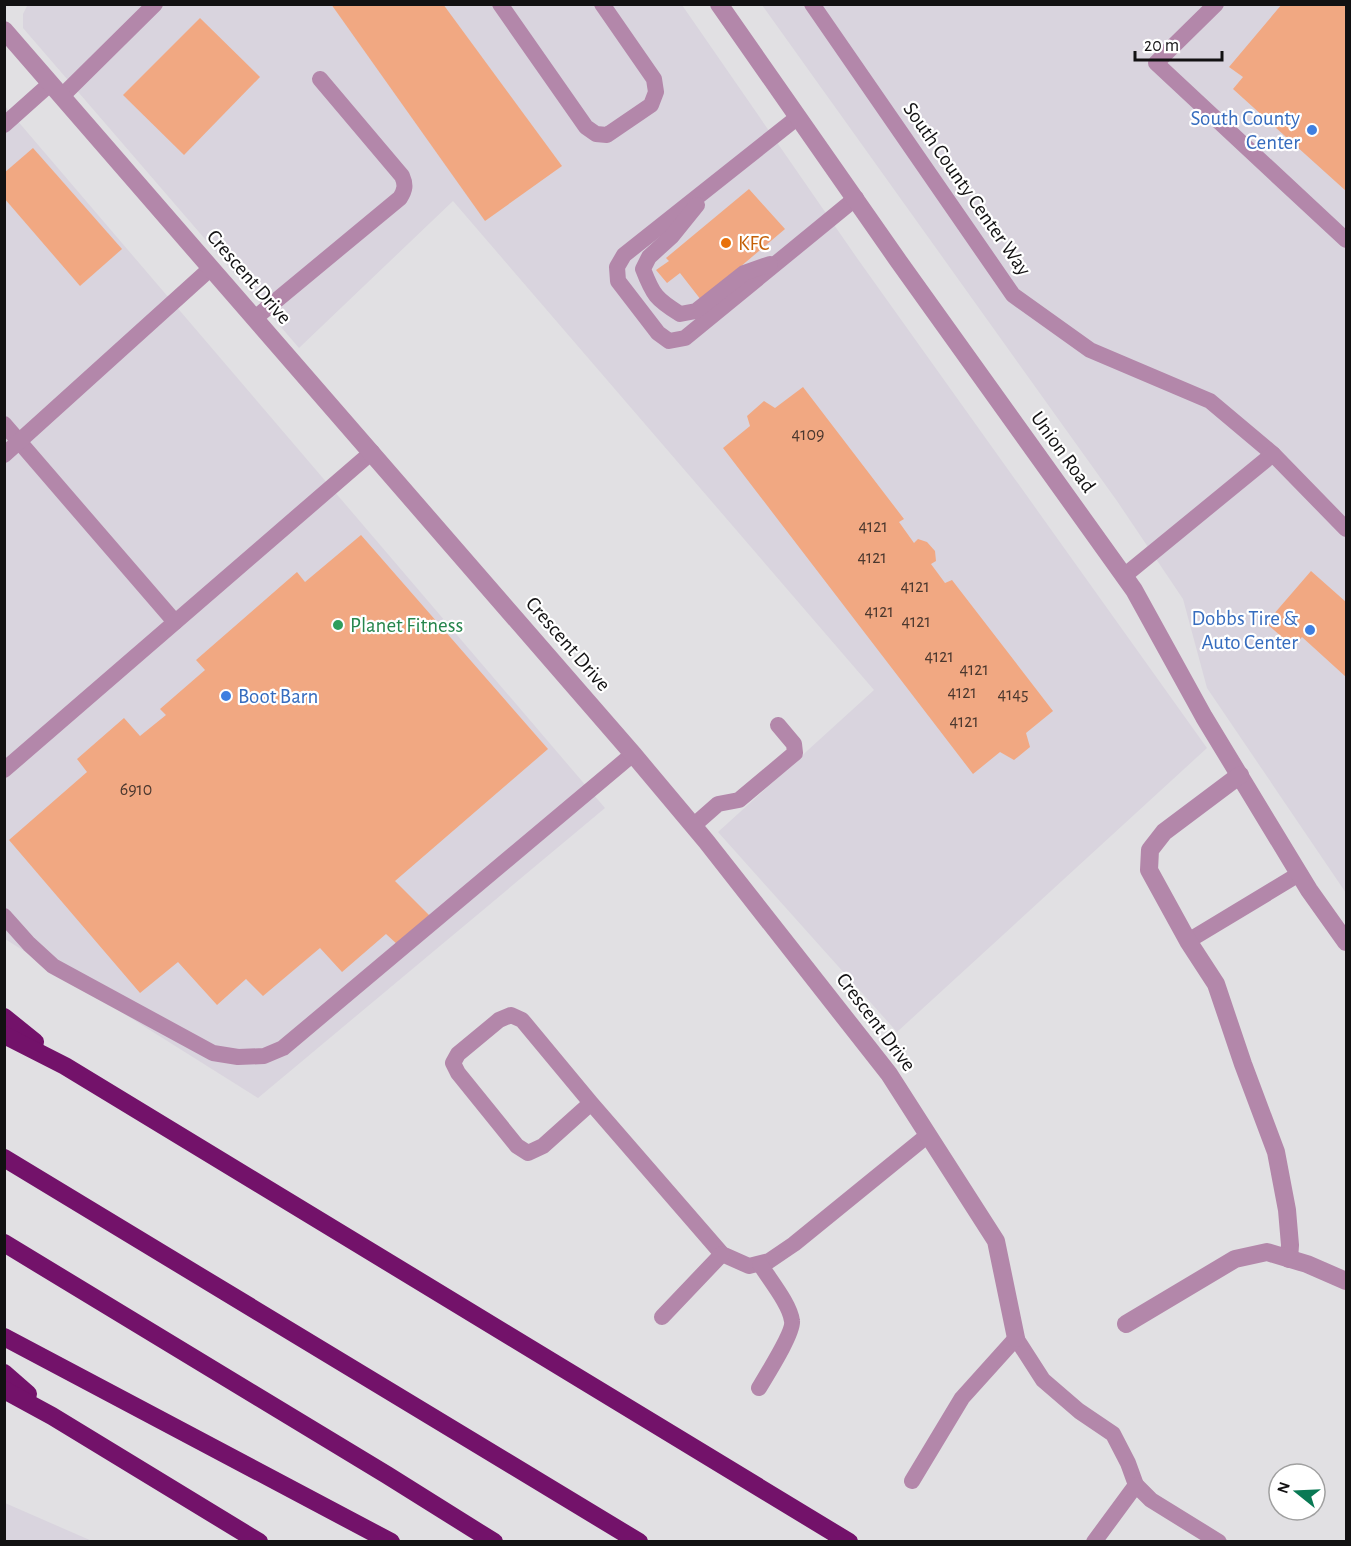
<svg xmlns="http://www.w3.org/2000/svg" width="1351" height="1546" font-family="'Alegreya Sans',sans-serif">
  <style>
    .built { fill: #d9d4de }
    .building { fill: #f1a882 }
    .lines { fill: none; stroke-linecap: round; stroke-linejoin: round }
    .lane { stroke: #b387aa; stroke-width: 16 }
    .street { stroke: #b387aa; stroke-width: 18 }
    .highway { stroke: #73126a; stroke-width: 18 }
    .shop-dot { fill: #3f7fe0; stroke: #fff; stroke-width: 2 }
    .food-dot { fill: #e8710a; stroke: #fff; stroke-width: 2 }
    .leisure-dot { fill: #2e9e5b; stroke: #fff; stroke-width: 2 }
    .labels { text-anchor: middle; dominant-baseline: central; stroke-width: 4.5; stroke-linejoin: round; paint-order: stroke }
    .number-label { font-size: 18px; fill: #4a372e }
    .shop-label { font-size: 21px; fill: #366cbe; stroke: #fff; text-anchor: end }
    .street-label { font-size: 21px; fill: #121112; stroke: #fff }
    .food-label { font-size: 21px; fill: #c56008; stroke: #fff; text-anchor: start }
    .leisure-label { font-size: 21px; fill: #27864d; stroke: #fff; text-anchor: start }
  </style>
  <rect width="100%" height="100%" fill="#e1e0e3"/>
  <g class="built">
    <polygon points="28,4 682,5 857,258 1207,748 897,1032 718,832 874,690 453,201 299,348 23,28 23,14"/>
    <polygon points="762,5 1346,5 1346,893 1207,688 1183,599 1117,501"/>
    <polygon points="4,105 605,808 258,1098 5,939"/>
    <polygon points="4,1503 5,1503 92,1541 5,1541"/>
  </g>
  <g class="building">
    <polygon points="331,4 443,4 562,166 485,221"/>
    <polygon points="1282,4 1346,4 1346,191 1233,89 1243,77 1229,67"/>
    <polygon points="200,18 260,77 184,155 123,95"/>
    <polygon points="33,148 122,249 80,286 4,198 4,173"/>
    <polygon points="749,189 785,229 701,300 680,273 667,283 656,270 669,261 666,258"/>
    <polygon points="803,387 904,519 899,522 914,543 918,539 927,542 935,551 936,561 931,564 945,583 952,580 1053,711 1026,733 1030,747 1014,760 1000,752 973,774 723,448 750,426 747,416 764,401 775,408"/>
    <polygon points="361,535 548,749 395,881 430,916 398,945 386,934 342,972 320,948 263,996 246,979 217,1005 178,962 140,993 9,840 87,772 77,759 124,718 140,736 166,715 160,709 205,670 196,660 297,572 305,582"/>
    <polygon points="1311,571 1346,602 1346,677 1302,637 1293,647 1266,623"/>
  </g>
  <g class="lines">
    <g class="lane">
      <polyline points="500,4 586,127 596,134 607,135 651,105 656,92 654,79 602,4"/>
      <polyline points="812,4 1013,295 1090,350 1210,401 1273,454"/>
      <polyline points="1216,4 1156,63 1346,240"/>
      <polyline points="62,96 155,4"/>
      <polyline points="798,117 624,255 617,267 618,281 658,333 669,341 685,338 856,198"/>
      <polyline points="4,125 51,83"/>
      <path d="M 697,205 L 672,236 L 649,257 L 643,269 C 653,295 656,299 680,314 L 696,311 L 744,273 L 770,264"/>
      <path d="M 255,318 L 400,198 C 405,190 406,185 402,176 L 320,79"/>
      <polyline points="4,424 175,622"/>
      <polyline points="4,455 211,268"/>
      <polyline points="1124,576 1273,454 1346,529"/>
      <polyline points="4,770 372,452"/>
      <polyline points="693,826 718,804 739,800 795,753 794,744 778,725"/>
      <polyline points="4,916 29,944 53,966 213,1053 238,1057 264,1056 283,1048 633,754"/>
      <polyline points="1188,941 1299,874"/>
      <polyline points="591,1103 543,1146 528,1153 517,1146 458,1073 453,1063 458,1054 499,1020 511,1015 522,1020 591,1103 722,1254 749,1266 769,1261 794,1244 928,1135"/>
      <polyline points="662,1317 722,1254"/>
      <path d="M 759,1388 C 766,1376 794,1332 792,1321 C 790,1304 769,1279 760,1264"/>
      <polyline points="912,1481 962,1398 1016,1338 1043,1380 1079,1411 1113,1434 1128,1463 1136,1485 1151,1500 1219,1542"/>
      <polyline points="1094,1542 1136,1485"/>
    </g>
    <g class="street">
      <polyline points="719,4 897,259 1134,590 1204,717 1309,890 1346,942"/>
      <polyline points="4,30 633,754 706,841 889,1074 996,1241 1016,1338"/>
      <polyline points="1240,775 1164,832 1150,850 1149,870 1188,941 1216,984 1243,1064 1276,1152 1287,1210 1290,1245 1289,1259"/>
      <polyline points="1126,1324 1235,1259 1267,1252 1307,1264 1346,1281"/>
    </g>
    <g class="highway">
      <polyline points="4,1017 35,1042"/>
      <polyline points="4,1035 65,1066 849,1542"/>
      <polyline points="4,1158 639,1542"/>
      <polyline points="4,1243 387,1475 494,1542"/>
      <polyline points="4,1337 391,1542"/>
      <polyline points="4,1373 28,1394"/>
      <polyline points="4,1390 52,1416 259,1542"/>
    </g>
  </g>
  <g class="shop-dot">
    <circle cx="1312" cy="130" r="6"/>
    <circle cx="1310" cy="630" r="6"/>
    <circle cx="226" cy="696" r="6"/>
  </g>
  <circle class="food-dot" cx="726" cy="243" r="6"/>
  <circle class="leisure-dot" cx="338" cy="625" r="6"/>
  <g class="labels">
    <g class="number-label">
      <text x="808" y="435">4109</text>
      <text x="873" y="527">4121</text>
      <text x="872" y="558">4121</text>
      <text x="915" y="587">4121</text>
      <text x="879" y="612">4121</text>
      <text x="916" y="622">4121</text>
      <text x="939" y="657">4121</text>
      <text x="974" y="670">4121</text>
      <text x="962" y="693">4121</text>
      <text x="1013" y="695">4145</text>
      <text x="964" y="722">4121</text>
      <text x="136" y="790">6910</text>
    </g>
    <g class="shop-label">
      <text x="1300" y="118">South County<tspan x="1300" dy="24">Center</tspan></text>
      <text x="1298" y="618">Dobbs Tire &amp;<tspan x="1298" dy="24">Auto Center</tspan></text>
      <text x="238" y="696" text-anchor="start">Boot Barn</text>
    </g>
    <g class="street-label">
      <text transform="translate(967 189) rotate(55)">South County Center Way</text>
      <text transform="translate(249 277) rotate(49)">Crescent Drive</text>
      <text transform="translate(1063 452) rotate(54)">Union Road</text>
      <text transform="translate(568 644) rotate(49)">Crescent Drive</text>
      <text transform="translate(876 1022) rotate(53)">Crescent Drive</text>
    </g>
    <g class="food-label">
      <text x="738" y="243">KFC</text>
    </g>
    <g class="leisure-label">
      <text x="350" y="625">Planet Fitness</text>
    </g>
  </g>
  <rect width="1351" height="1546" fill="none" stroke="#121112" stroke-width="12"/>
  <g transform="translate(1297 1492) rotate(288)"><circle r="28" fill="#ffffff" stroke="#a0a0a0" stroke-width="1.5"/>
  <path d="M0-4.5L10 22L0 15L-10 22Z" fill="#097954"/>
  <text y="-9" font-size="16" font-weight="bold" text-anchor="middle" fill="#121112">N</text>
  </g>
  <path d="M1135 51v9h87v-9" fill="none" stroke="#121112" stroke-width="3"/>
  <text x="1144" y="51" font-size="18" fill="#121112" stroke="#ffffff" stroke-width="4.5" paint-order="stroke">20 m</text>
</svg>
